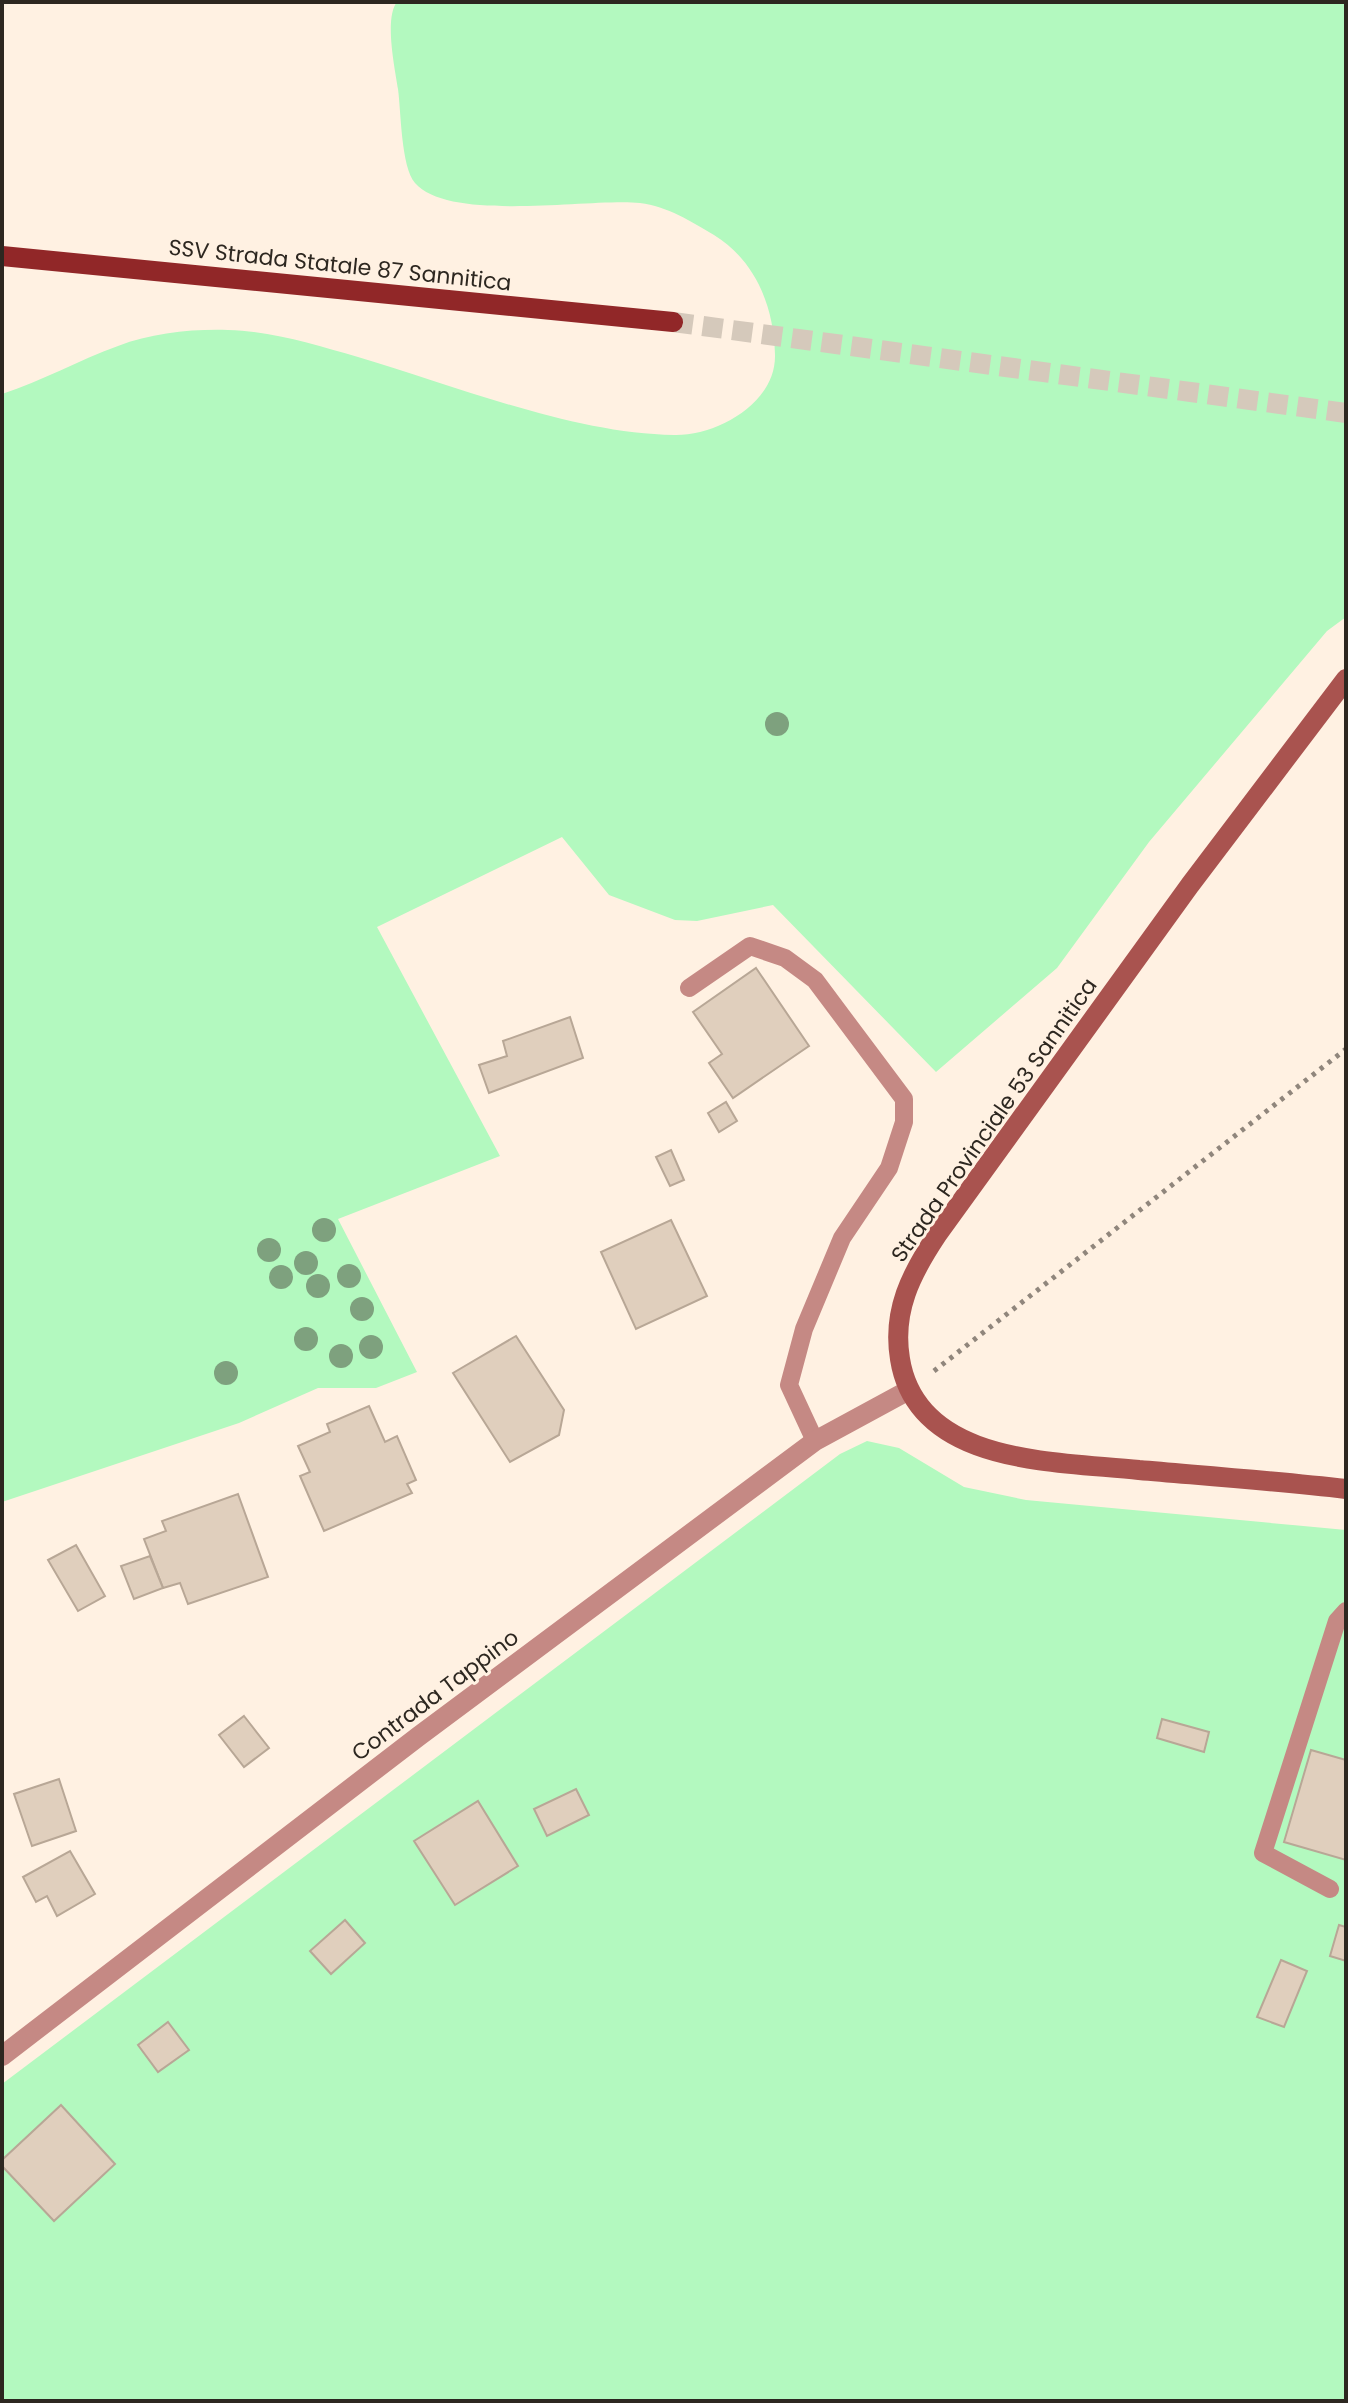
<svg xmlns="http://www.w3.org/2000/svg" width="1348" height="2403" font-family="Poppins,sans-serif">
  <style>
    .green { fill: #b3f9bf }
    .building { fill: #e0cfbd; stroke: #b8a796; stroke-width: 2 }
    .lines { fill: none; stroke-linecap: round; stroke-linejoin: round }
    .primary-tunnel { stroke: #d5c9bb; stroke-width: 20; stroke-dasharray: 20 10; stroke-linecap: butt }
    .path { stroke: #90867c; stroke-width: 5; stroke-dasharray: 4 6; stroke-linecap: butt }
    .lane { stroke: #c58984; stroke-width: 18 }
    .street { stroke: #c58984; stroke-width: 20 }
    .secondary { stroke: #a9534f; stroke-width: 20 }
    .primary { stroke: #912728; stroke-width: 20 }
    .tree { fill: #7ea17e }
    .labels { text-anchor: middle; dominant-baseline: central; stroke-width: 6; stroke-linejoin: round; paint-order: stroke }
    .street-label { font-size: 22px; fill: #2d2720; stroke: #fff1e2 }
  </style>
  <rect width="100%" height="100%" fill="#fff1e2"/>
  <g class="green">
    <path d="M 397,2 L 1346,2 L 1346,617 L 1327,631 L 1149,842 L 1057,968 L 936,1072 L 773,905 L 697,921 L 675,920 L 609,895 L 562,837 L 377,927 L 500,1156 L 338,1219 L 417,1372 L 376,1388 L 318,1388 L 239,1423 L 2,1502 L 2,394 C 42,381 79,360 118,346 C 152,333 191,329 228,330 C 272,331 316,345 358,357 C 456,386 574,434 674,435 C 717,436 776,403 775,355 C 774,307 756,261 714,235 C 692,222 667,206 640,203 C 589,198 450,223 415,183 C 401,167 401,111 398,89 C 395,69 384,18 397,2 Z"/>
    <polygon points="867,1441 899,1448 964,1487 1026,1500 1346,1530 1346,2401 2,2401 2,2084 840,1454"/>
  </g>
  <g class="building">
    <polygon points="756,968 809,1046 733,1098 709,1063 722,1054 693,1012"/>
    <polygon points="570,1017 583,1058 489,1093 479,1065 507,1056 503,1041"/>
    <polygon points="726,1102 737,1121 719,1132 708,1113"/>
    <polygon points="671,1150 684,1180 670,1186 656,1157"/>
    <polygon points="671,1220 707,1296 636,1329 601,1252"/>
    <polygon points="516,1336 564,1410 559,1435 510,1462 453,1373"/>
    <polygon points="369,1406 385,1442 397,1436 416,1480 407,1484 412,1493 324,1531 300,1476 310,1472 298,1446 330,1432 327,1424"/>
    <polygon points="238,1494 268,1577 188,1604 180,1583 163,1588 144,1539 166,1531 162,1521"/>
    <polygon points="76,1545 105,1596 78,1611 48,1560"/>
    <polygon points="150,1556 163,1588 134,1599 121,1566"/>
    <polygon points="244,1716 269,1748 244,1767 219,1735"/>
    <polygon points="1162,1719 1209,1732 1204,1752 1157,1738"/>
    <polygon points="1311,1750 1346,1760 1346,1860 1284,1842"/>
    <polygon points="59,1779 76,1831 32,1846 14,1794"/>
    <polygon points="576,1789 589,1815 547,1836 534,1809"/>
    <polygon points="478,1801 518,1866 455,1905 414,1841"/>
    <polygon points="70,1851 95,1894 57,1916 47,1896 36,1902 23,1877"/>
    <polygon points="345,1920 365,1943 331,1974 310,1951"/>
    <polygon points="1339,1925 1346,1927 1346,1961 1330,1956"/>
    <polygon points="1281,1960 1307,1971 1284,2027 1257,2017"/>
    <polygon points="168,2022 189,2050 158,2072 138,2045"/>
    <polygon points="61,2105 115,2164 54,2221 2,2166 2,2160"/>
  </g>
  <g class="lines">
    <polyline class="primary-tunnel" points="673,322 1346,413"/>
    <polyline class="path" points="934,1371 1346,1049"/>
    <g class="lane">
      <polyline points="689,988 750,946 785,958 815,980 904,1099 904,1122 889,1168 842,1238 804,1329 789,1385 815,1441"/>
      <polyline points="1330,1889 1263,1853 1337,1621 1346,1611"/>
    </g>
    <polyline class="street" points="2,2056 419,1736 815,1441 909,1390"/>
    <path class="secondary" d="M 1346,679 L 1190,885 L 937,1235 C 911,1274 892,1311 900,1359 C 917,1466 1057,1461 1139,1470 C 1208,1476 1277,1481 1346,1489"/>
    <polyline class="primary" points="2,256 673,322"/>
  </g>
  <g class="tree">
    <circle cx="777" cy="724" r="12"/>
    <circle cx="324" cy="1230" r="12"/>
    <circle cx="269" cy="1250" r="12"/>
    <circle cx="306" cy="1263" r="12"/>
    <circle cx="349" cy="1276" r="12"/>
    <circle cx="281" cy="1277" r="12"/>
    <circle cx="318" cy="1286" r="12"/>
    <circle cx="362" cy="1309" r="12"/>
    <circle cx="306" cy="1339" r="12"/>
    <circle cx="371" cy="1347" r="12"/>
    <circle cx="341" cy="1356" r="12"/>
    <circle cx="226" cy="1373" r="12"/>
  </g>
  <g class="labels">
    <g class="street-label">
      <text transform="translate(340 265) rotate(6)">SSV Strada Statale 87 Sannitica</text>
      <text transform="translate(994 1120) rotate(-55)">Strada Provinciale 53 Sannitica</text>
      <text transform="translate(435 1695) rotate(-37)">Contrada Tappino</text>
    </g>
  </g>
  <rect width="1348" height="2403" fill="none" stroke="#2d2720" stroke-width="8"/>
</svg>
